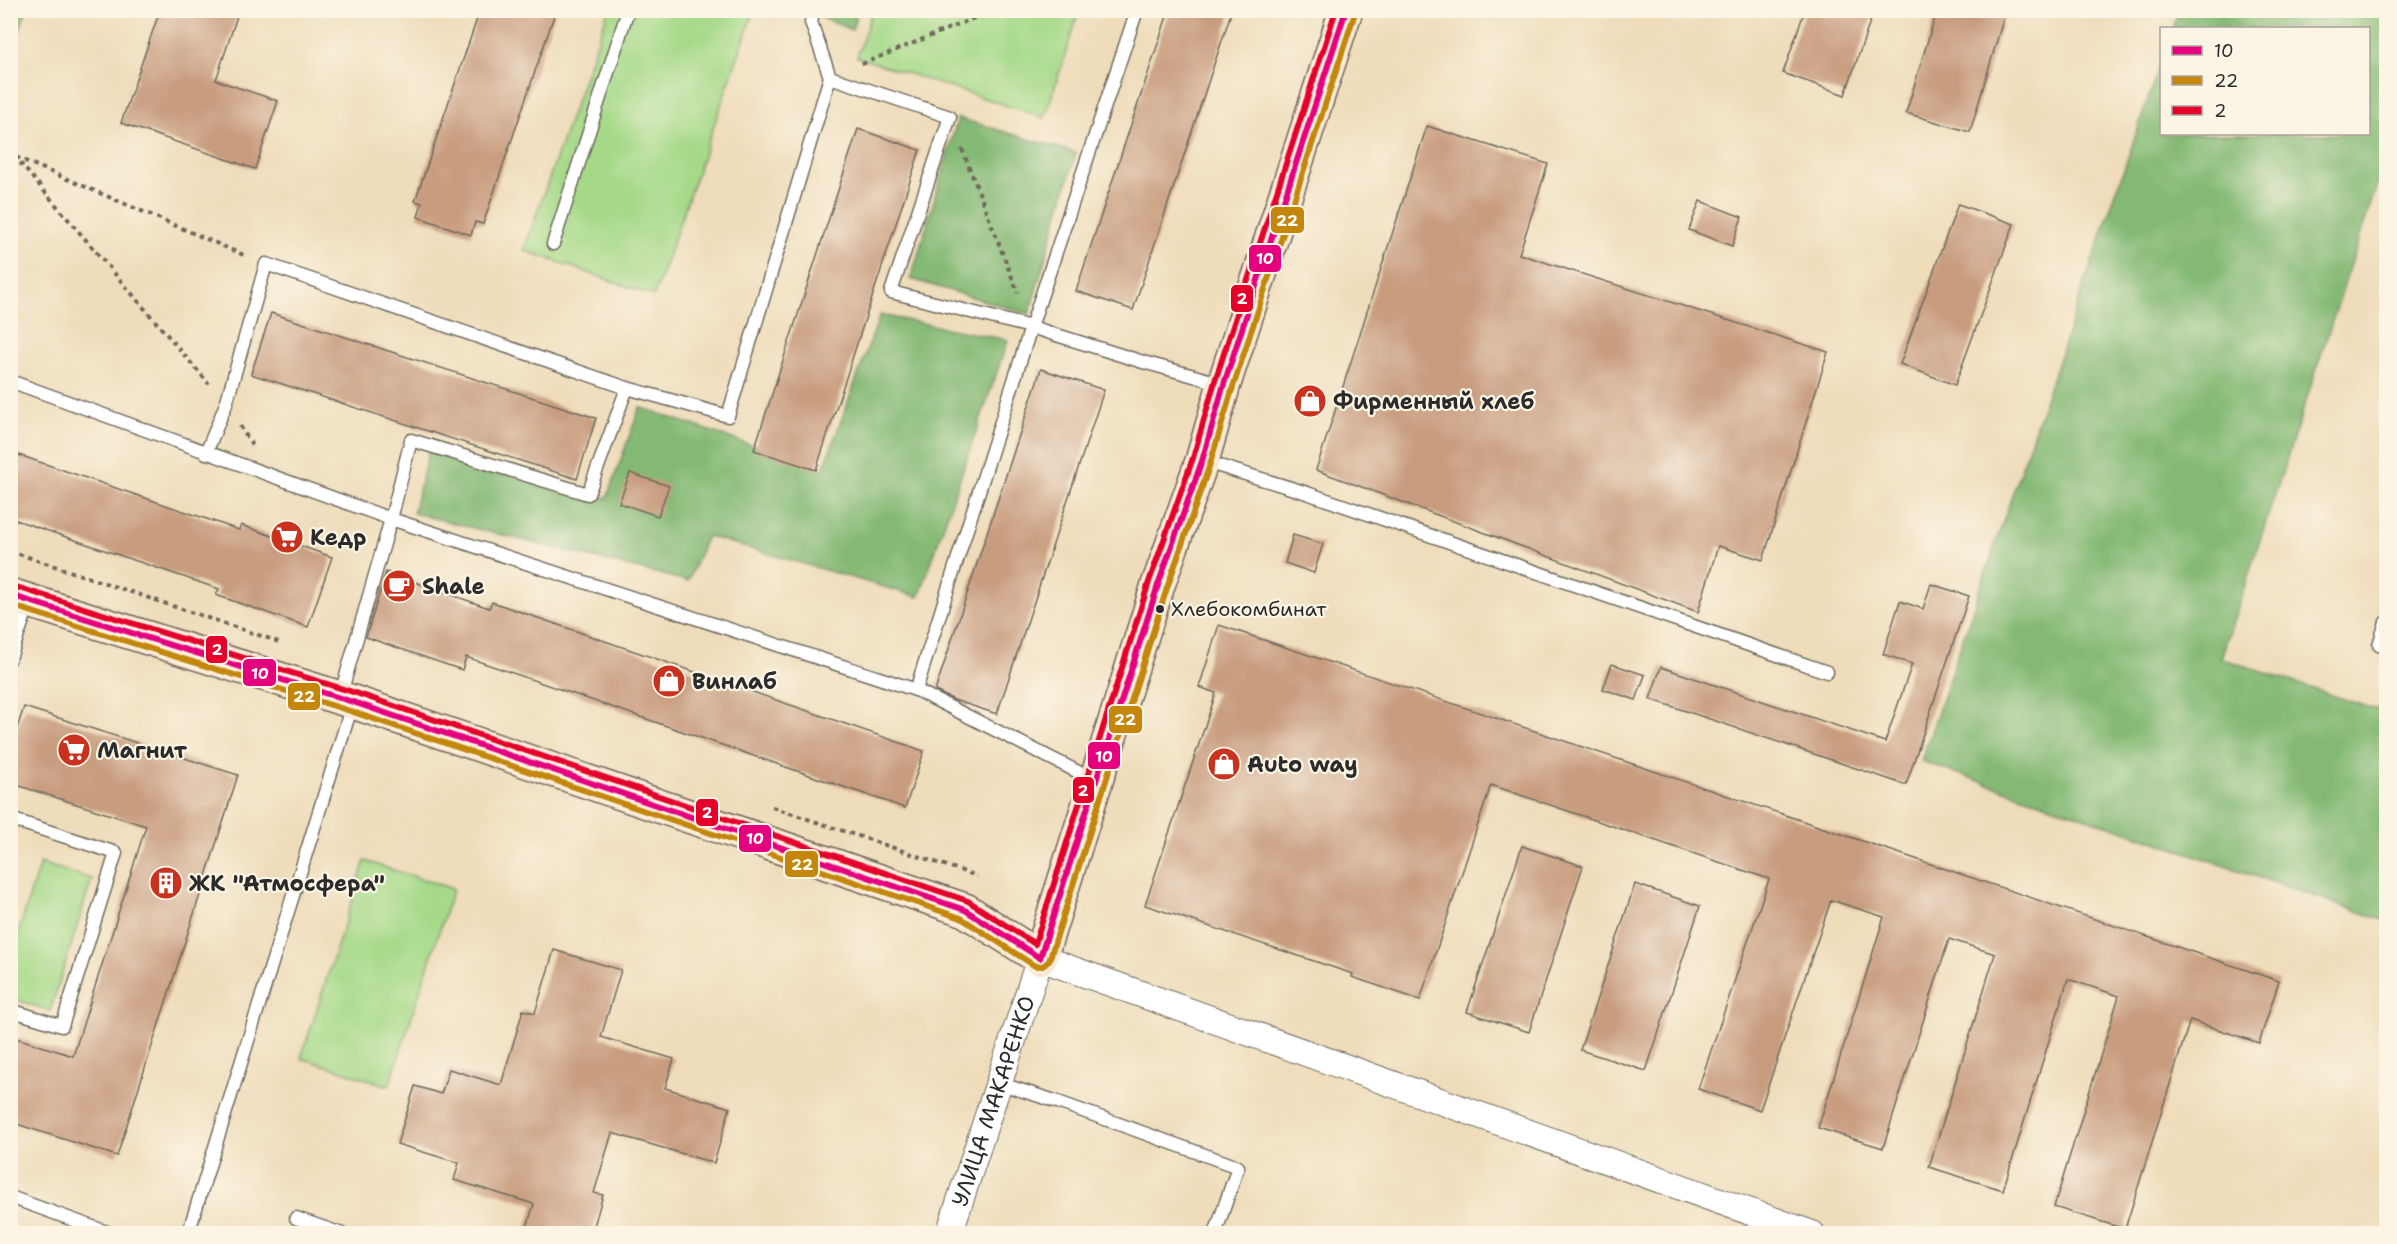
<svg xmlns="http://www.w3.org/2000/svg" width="2397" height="1244" font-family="'Shantell Sans',sans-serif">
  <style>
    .green { fill: #a5d988; stroke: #68825a; stroke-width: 1.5 }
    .forest { fill: #84b974; stroke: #587250; stroke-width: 1.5 }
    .building { fill: #c89c7f }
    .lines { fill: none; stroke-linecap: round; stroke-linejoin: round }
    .lane-casing { stroke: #6f695d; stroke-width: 15 }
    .street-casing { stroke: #6f695d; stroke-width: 28 }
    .secondary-casing { stroke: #6f695d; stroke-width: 36 }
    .path { stroke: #6f695d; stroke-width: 4; stroke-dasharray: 4.5 4.5; stroke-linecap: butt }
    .lane { stroke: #fff; stroke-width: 12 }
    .street { stroke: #fff; stroke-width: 26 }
    .secondary { stroke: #fbe5cf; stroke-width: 33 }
    .bus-1-casing { stroke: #fcf5e5; stroke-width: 10 }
    .bus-2-casing { stroke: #fcf5e5; stroke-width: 10 }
    .bus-3-casing { stroke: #fcf5e5; stroke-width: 10 }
    .bus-1 { stroke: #e5007d; stroke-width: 6 }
    .bus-2 { stroke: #c4870b; stroke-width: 6 }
    .bus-3 { stroke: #e4002b; stroke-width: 6 }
    .bus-dot { fill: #2b2b2b; stroke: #fcf5e5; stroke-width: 2 }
    .labels { text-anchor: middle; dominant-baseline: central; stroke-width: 4.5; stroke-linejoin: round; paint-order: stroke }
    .bus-label { font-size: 20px; fill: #2b2b2b; stroke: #fcf5e5; text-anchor: start }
    .poi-label { font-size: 22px; font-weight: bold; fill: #2b2b2b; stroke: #fcf5e5; text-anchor: start }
    .street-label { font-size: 22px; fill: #2b2b2b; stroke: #fcf5e5 }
    .line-badge { stroke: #fcf5e5; stroke-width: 2 }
    .badge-label { font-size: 16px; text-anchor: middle; font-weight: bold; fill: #fff }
  </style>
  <rect width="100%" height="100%" fill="#fcf5e5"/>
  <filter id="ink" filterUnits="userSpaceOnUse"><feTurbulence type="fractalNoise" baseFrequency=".0167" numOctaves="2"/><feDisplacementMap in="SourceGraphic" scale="12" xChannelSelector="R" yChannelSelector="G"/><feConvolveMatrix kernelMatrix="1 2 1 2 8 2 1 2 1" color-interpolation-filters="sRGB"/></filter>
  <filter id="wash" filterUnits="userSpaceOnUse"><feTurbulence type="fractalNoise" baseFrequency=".008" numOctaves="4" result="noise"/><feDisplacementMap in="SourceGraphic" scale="24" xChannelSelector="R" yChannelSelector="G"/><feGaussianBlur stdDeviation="1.35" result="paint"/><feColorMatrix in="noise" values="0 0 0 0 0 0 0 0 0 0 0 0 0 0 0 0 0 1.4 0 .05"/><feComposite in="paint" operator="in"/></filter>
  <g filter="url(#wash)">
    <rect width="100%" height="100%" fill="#eedcba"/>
    <g class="green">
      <polygon points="608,11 754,11 654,296 524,250"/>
      <polygon points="872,11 872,10 1079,11 1045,118 857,57"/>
      <polygon points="365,861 453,889 389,1086 301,1058"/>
      <polygon points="40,863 92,879 50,1011 11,998 11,956"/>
    </g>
    <g class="forest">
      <polygon points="11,10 26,11 11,58 10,11"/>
      <polygon points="824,11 858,11 852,30 822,18"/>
      <polygon points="2179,11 2386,11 2386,158 2221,658 2386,713 2386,921 1921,761 2161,61 2162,134 2368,134 2368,28 2173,28"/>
      <polygon points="958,118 1076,153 1029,314 911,279"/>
      <polygon points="880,315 1008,340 919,597 707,536 688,581 413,513 429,451 607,498 640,407 823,470"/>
    </g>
    <g id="blocks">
      <g class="building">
        <polygon points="160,10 239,10 216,80 278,101 255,169 121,123"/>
        <polygon points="480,10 556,10 483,224 475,222 471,235 418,217 422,203 415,201"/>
        <polygon points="1169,10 1232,10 1133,310 1076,291"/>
        <polygon points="1805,10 1874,10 1845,95 1783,73"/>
        <polygon points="1937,10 2006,10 1970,132 1906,113"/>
        <polygon points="1427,126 1548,164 1519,254 1828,352 1763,560 1718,546 1698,612 1316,470"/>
        <polygon points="858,129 920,150 816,470 754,450"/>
        <polygon points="1700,201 1742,217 1732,246 1689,230"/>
        <polygon points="1958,204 2014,224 1955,385 1900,364"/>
        <polygon points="271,313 596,418 577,479 251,374"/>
        <polygon points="1041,369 1104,390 997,714 954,700 935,691"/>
        <polygon points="10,452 239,530 241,525 332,557 308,627 216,595 219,589 10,518"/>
        <polygon points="630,473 669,486 658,516 619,503"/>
        <polygon points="1293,535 1323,544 1314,573 1285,563"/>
        <polygon points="386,572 489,608 492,602 924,751 905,808 466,657 462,670 366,637"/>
        <polygon points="1931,584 1969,596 1906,785 1650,699 1661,667 1885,742 1912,664 1883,654 1900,601 1923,609"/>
        <polygon points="1219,625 2279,981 2259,1043 2190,1020 2125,1229 2054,1207 2119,996 2068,979 2003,1190 1929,1167 1995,954 1949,939 1883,1148 1818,1128 1884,917 1831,900 1760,1110 1698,1089 1769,879 1491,785 1420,1000 1352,977 1353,974 1145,905 1216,693 1199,687"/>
        <polygon points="1612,664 1645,675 1636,700 1603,689"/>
        <polygon points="24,707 238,775 117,1156 10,1122 10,1036 73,1056 146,826 10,783 10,750"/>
        <polygon points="1522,846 1583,866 1529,1032 1467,1012"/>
        <polygon points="1635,884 1700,906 1646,1071 1580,1050"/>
        <polygon points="554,950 621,970 601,1037 674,1059 665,1088 730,1108 714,1163 612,1133 594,1193 603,1195 592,1233 525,1233 534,1204 454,1180 459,1163 397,1144 415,1086 441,1094 449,1069 501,1085 523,1010 535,1013"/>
      </g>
    </g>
  </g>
  <g filter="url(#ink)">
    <use href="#blocks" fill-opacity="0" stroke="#6f695d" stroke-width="1.5"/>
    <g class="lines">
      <defs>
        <g id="lane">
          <polyline points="830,77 950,117 891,292 1031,327 1143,362 1223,384"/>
          <polyline points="553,244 628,10"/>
          <polyline points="10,381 391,519 916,690 1096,781"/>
          <polyline points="627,388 728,416 830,77 811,22 814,10"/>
          <polyline points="206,453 226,404 266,264 627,388 588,494 411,440 391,519 340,697"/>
          <polyline points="1203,461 1307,493 1827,672"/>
          <polyline points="2386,622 2379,645 2386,648"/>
          <polyline points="10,658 29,603"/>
          <polyline points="916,690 1031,327 1137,10"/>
          <polyline points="10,819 116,853 62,1026 10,1010"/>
          <polyline points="998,1083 1055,1101 1238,1167 1215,1234"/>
          <polyline points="10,1197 112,1234"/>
          <polyline points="296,1218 342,1234"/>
          <polyline points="188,1234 353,702"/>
        </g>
        <g id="street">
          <path id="s1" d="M 949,1234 L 1040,958 L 1812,1234"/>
        </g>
        <polyline id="secondary" points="10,595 353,702 965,910 1040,958 1158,585 1202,461 1224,384 1346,10"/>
      </defs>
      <use href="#lane" class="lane-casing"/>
      <use href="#street" class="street-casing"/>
      <use href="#secondary" class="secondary-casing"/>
      <g class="path">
        <polyline points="862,64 994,10"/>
        <polyline points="10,148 15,157 209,384"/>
        <polyline points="962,149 1018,293"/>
        <polyline points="16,157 246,256"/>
        <polyline points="240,426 252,445"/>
        <polyline points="10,551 282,643"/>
        <polyline points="772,807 977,876"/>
      </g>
      <use href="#lane" class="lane"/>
      <use href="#street" class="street"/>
      <use href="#secondary" class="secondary"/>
      <defs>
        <polyline id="bus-1" points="10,595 353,702 965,910 1040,958 1158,585 1202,461 1224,384 1346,10"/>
        <polyline id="bus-2" points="10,605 350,711 961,918 1035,966 1043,966 1049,961 1167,588 1210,464 1233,387 1355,13"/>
        <polyline id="bus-3" points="13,586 356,693 968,901 1035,944 1149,582 1193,458 1215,381 1336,10"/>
      </defs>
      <use href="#bus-1" class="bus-1-casing"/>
      <use href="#bus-2" class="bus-2-casing"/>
      <use href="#bus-3" class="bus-3-casing"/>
      <use href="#bus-1" class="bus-1"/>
      <use href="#bus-2" class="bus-2"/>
      <use href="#bus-3" class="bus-3"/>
    </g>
  </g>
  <defs>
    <symbol id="shop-disc" viewBox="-11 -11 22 22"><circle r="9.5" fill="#c8321e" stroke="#fcf5e5"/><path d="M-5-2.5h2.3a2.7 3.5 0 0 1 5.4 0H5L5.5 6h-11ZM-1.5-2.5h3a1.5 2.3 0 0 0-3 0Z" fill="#fff"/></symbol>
    <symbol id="supermarket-disc" viewBox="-11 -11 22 22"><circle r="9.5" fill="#c8321e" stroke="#fcf5e5"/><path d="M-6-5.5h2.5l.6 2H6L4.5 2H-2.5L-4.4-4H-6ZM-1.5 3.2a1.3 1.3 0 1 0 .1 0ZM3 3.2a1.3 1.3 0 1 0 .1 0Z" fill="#fff"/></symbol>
    <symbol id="cafe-disc" viewBox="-11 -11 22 22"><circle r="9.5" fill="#c8321e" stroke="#fcf5e5"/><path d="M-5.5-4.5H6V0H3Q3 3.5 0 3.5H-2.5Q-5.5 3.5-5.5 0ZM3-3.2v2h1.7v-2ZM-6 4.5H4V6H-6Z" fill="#fff"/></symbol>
    <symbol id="building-disc" viewBox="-11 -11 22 22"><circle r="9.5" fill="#c8321e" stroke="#fcf5e5"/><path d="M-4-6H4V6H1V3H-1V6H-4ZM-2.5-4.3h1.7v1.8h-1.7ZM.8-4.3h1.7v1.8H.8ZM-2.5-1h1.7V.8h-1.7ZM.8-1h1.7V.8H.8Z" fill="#fff"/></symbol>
  </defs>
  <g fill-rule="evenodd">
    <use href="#shop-disc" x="1291" y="382" width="38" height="38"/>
    <use href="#supermarket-disc" x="268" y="518" width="38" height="38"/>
    <use href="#cafe-disc" x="380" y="567" width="38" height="38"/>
    <use href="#shop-disc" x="650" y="662" width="38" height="38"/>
    <use href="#supermarket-disc" x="55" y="731" width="38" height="38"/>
    <use href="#shop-disc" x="1205" y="745" width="38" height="38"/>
    <use href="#building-disc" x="147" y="864" width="38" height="38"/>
  </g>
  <circle class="bus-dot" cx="1160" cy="609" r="5"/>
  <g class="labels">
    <g class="bus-label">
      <text x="1171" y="609">Хлебокомбинат</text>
    </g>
    <g class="poi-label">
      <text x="1333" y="401">Фирменный хлеб</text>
      <text x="310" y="537">Кедр</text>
      <text x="422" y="586">Shale</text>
      <text x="692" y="681">Винлаб</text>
      <text x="97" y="750">Магнит</text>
      <text x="1247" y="764">Auto way</text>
      <text x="189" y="883">ЖК "Атмосфера"</text>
    </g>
    <g class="street-label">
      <text stroke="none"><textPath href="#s1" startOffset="140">УЛИЦА МАКАРЕНКО</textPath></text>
    </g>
  </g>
  <g class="line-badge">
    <rect x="1270" y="206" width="35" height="28" rx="6" fill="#c4870b"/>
    <rect x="1248" y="244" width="34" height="29" rx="6" fill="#e5007d"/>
    <rect x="1230" y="284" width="24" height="29" rx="6" fill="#e4002b"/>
    <rect x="205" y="635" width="23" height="29" rx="6" fill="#e4002b"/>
    <rect x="242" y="658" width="35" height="29" rx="6" fill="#e5007d"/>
    <rect x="287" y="682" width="34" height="29" rx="6" fill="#c4870b"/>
    <rect x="1108" y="705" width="35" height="29" rx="6" fill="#c4870b"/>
    <rect x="1087" y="741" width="34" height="29" rx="6" fill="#e5007d"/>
    <rect x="1072" y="776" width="23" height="28" rx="6" fill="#e4002b"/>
    <rect x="695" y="798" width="24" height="29" rx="6" fill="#e4002b"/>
    <rect x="738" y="824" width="34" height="29" rx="6" fill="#e5007d"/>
    <rect x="784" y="850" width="35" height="28" rx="6" fill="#c4870b"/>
  </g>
  <g class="badge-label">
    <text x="1287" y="226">22</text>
    <text x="1265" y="264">10</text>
    <text x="1242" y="304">2</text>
    <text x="217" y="655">2</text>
    <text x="260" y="679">10</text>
    <text x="304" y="702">22</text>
    <text x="1125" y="725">22</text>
    <text x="1104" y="762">10</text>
    <text x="1083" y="796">2</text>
    <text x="707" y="818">2</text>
    <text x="755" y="844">10</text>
    <text x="802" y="870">22</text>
  </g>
  <rect width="2397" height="1244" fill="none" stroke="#fcf5e5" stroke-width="36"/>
  <rect x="2160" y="27" width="210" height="108" fill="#fcf5e5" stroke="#a8a49b" stroke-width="1.5"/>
  <rect x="2172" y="46" width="30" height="9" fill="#e5007d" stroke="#a8a49b" stroke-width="1.5"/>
  <text x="2214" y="57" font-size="18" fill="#2b2b2b">10</text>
  <rect x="2172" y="76" width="30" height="9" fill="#c4870b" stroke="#a8a49b" stroke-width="1.5"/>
  <text x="2214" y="87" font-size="18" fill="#2b2b2b">22</text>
  <rect x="2172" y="106" width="30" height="9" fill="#e4002b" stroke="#a8a49b" stroke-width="1.5"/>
  <text x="2214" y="117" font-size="18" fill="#2b2b2b">2</text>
</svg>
